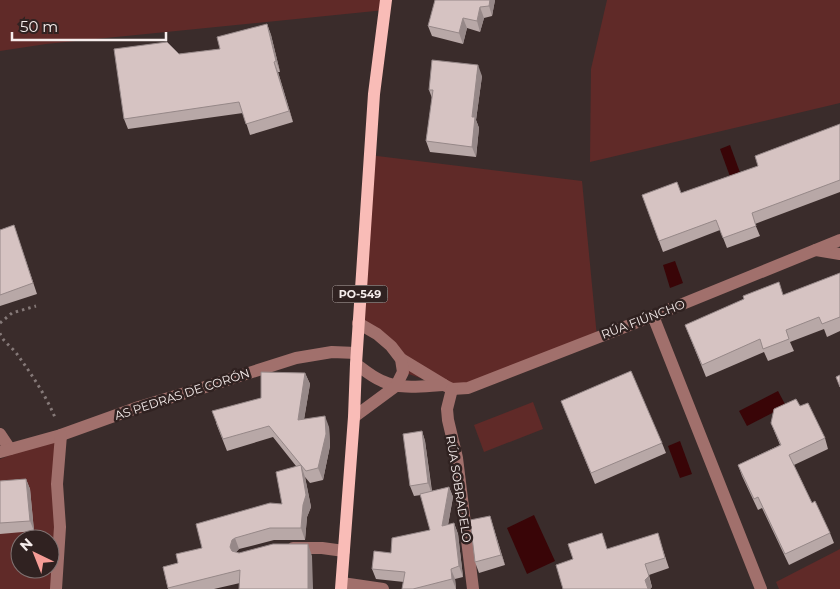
<svg xmlns="http://www.w3.org/2000/svg" width="840" height="589" font-family="Montserrat,sans-serif">
  <style>
    .green { fill: #602a28; fill-rule: evenodd }
    .water { fill: #390507 }
    .lines { fill: none; stroke-linecap: round; stroke-linejoin: round }
    .path { stroke: #857978; stroke-width: 3; stroke-dasharray: 2.5 4; stroke-linecap: butt }
    .minor { stroke: #a1706c; stroke-width: 12 }
    .major { stroke: #f9bcb7; stroke-width: 12 }
    .wall { fill: #b8a8a7 }
    .shaded-wall { fill: #968888 }
    .building { fill: #d6c3c2; stroke: #968888 }
    .labels { text-anchor: middle; dominant-baseline: central; stroke-width: 5; stroke-linejoin: round; paint-order: stroke }
    .shield { fill: #302221; stroke: #bbb0af; stroke-width: 1 }
    .shield-label { font-size: 11px; font-weight: bold; fill: #f6edec }
    .street-label { font-size: 12px; fill: #f6edec; stroke: #302221 }
  </style>
  <rect width="100%" height="100%" fill="#3a2c2b"/>
  <g class="green">
    <polygon points="0,0 386,0 385,10 46,44 0,51"/>
    <polygon points="607,0 840,0 840,103 590,162 591,69"/>
    <polygon points="369,155 582,181 597,337 452,389 403,372 401,359 358,323"/>
    <polygon points="533,402 543,429 484,452 474,425"/>
    <path d="M 61,435 L 57,589 L 0,589 L 0,459 ZM 20,539 L 50,539 L 50,569 L 20,569 Z"/>
    <polygon points="840,549 840,589 779,589 776,582"/>
  </g>
  <g class="water">
    <polygon points="730,145 742,178 732,182 720,149"/>
    <polygon points="675,261 683,283 670,288 663,265"/>
    <polygon points="778,391 786,406 747,426 739,411"/>
    <polygon points="680,441 692,474 680,478 668,446"/>
    <polygon points="534,515 555,561 527,574 507,528"/>
  </g>
  <g class="lines">
    <g class="path">
      <polyline points="0,323 12,313 36,306"/>
      <path d="M 0,333 C 2,341 12,347 17,354 C 32,375 47,397 56,420"/>
    </g>
    <g class="minor">
      <polyline points="816,250 840,254"/>
      <polyline points="653,316 761,589"/>
      <polyline points="401,359 444,385 452,389 468,388 653,316 840,240"/>
      <path d="M 356,364 C 364,370 372,377 382,381 C 401,390 423,386 444,385"/>
      <polyline points="452,389 447,409 448,420 457,458 473,589"/>
      <polyline points="354,417 396,386 403,372 401,359 391,346 377,334 358,323"/>
      <polyline points="0,434 10,449"/>
      <polyline points="0,452 61,435 139,407 202,388 296,358 332,352 356,353"/>
      <polyline points="293,548 322,548 344,551"/>
      <polyline points="342,583 383,589"/>
      <polyline points="56,589 60,527 57,484 61,435"/>
    </g>
    <polyline class="major" points="341,589 354,417 356,364 374,94 386,0"/>
  </g>
  <g class="wall">
    <polygon points="495,0 492,16 484,18 480,32 467,28 463,44 432,36 428,26"/>
    <polygon points="267,24 271,35 280,72 278,72 293,122 250,135 243,113 128,129 124,119 179,54 220,49"/>
    <polygon points="482,76 476,120 479,128 476,157 430,152 426,141 432,98 429,90"/>
    <polygon points="840,124 840,192 755,224 760,236 727,248 720,230 663,252 642,195 681,193 758,166"/>
    <polygon points="14,225 37,294 0,306 0,230"/>
    <polygon points="840,273 840,331 827,337 824,329 790,342 794,351 768,361 764,352 706,377 685,325 783,295"/>
    <polygon points="305,373 310,384 304,419 329,427 330,446 323,480 310,483 305,477 311,507 307,517 305,540 274,540 239,549 236,552 239,553 312,556 240,583 214,589 168,589 163,567 178,563 202,548 282,504 296,466 273,437 227,451 216,423"/>
    <polygon points="561,401 662,443 666,453 595,484"/>
    <polygon points="800,406 825,438 828,449 794,465 812,503 830,533 834,543 789,565 762,508 758,510 742,476 738,465 780,445 771,423"/>
    <polygon points="422,431 425,441 432,491 449,487 453,497 448,525 454,523 458,534 463,577 455,579 456,589 402,589 404,582 376,579 372,569 391,553 430,530 421,495 414,496 410,486"/>
    <polygon points="26,479 30,489 34,531 0,534 0,481"/>
    <polygon points="490,516 505,565 479,573 475,562"/>
    <polygon points="661,544 669,568 649,575 652,587 650,589 563,589 607,549"/>
  </g>
  <g class="shaded-wall">
    <polygon points="490,0 495,0 492,16 489,6"/>
    <polygon points="480,7 484,18 480,32 477,21"/>
    <polygon points="463,18 467,28 463,44 459,33"/>
    <polygon points="267,24 271,35 280,72 276,61"/>
    <polygon points="274,62 278,72 293,122 289,111"/>
    <polygon points="478,65 482,76 476,120 479,128 476,157 472,147 472,117"/>
    <polygon points="305,373 310,384 302,432 298,420"/>
    <polygon points="325,416 329,427 330,446 323,480 318,468"/>
    <polygon points="422,431 425,441 432,494 428,483"/>
    <polygon points="301,465 305,477 311,507 307,517 305,540 301,528 303,505"/>
    <polygon points="26,479 30,489 34,531 30,521"/>
    <polygon points="449,487 453,497 446,536 442,526"/>
    <polygon points="490,516 493,527 505,565 501,555"/>
    <polygon points="454,523 458,534 463,577 459,566"/>
    <polygon points="235,538 239,549 236,552 234,559 230,547 232,540"/>
    <polygon points="308,544 312,556 313,589 308,589"/>
    <polygon points="645,564 652,587 650,589 648,589 645,580"/>
    <polygon points="451,569 455,579 456,589 452,579"/>
  </g>
  <g class="building">
    <polygon points="435,0 490,0 489,6 480,7 477,21 463,18 459,33 428,26"/>
    <polygon points="267,24 276,61 274,62 289,111 246,124 239,102 124,119 114,49 167,42 179,54 220,49 217,37"/>
    <polygon points="432,60 478,65 472,117 475,117 472,147 426,141 433,90 429,90"/>
    <polygon points="840,124 840,180 752,213 756,226 723,238 716,220 659,241 642,195 677,182 681,193 758,166 755,156"/>
    <polygon points="14,225 33,283 0,295 0,230"/>
    <polygon points="840,273 840,317 822,324 819,317 786,330 789,339 763,349 760,339 702,365 685,325 744,299 743,296 779,282 783,295"/>
    <polygon points="631,371 662,443 591,473 561,401"/>
    <polygon points="261,372 305,373 298,420 325,416 326,434 318,468 306,471 301,465 306,495 303,505 301,528 270,528 235,538 232,540 230,547 232,551 239,553 273,544 308,544 308,589 239,589 240,570 168,588 163,567 178,563 176,554 202,548 196,524 270,503 282,504 276,472 301,465 269,426 223,439 212,411 261,398"/>
    <polygon points="840,375 840,387 836,377"/>
    <polygon points="796,399 800,406 808,403 825,438 789,455 812,503 815,501 830,533 785,554 758,497 754,499 738,465 781,445 771,423 774,409"/>
    <polygon points="422,431 428,483 410,486 403,434"/>
    <polygon points="26,479 30,521 0,523 0,481"/>
    <polygon points="449,487 442,526 454,523 459,566 451,569 452,579 413,589 402,589 405,572 372,569 374,551 391,553 392,538 430,530 420,494"/>
    <polygon points="490,516 501,555 475,562 470,520"/>
    <polygon points="602,533 607,549 658,533 665,558 645,564 649,576 645,580 648,589 563,589 556,565 573,559 568,544"/>
  </g>
  <g class="labels">
    <rect class="shield" x="332.5" y="285.5" width="55" height="17" rx="4"/>
    <g class="shield-label">
      <text x="360" y="294">PO-549</text>
    </g>
    <g class="street-label">
      <text transform="translate(643 319) rotate(-21)">RÚA FIÚNCHO</text>
      <text transform="translate(182 394) rotate(-18)">AS PEDRAS DE CORÓN</text>
      <text transform="translate(459 489) rotate(81)">RÚA SOBRADELO</text>
    </g>
  </g>
  <g transform="translate(35 554) rotate(317)"><circle r="24" fill="#302221" stroke="#7f7372"/>
  <path d="M0-4L9 19L0 12L-9 19Z" fill="#f59c96"/>
  <text y="-8" font-size="14" font-weight="bold" text-anchor="middle" fill="#f6edec">N</text>
  </g>
  <path d="M12 32v8h154v-8" fill="none" stroke="#f6edec" stroke-width="2.5"/>
  <text x="20" y="32" font-size="15" fill="#f6edec" stroke="#302221" stroke-width="4" paint-order="stroke">50 m</text>
</svg>
